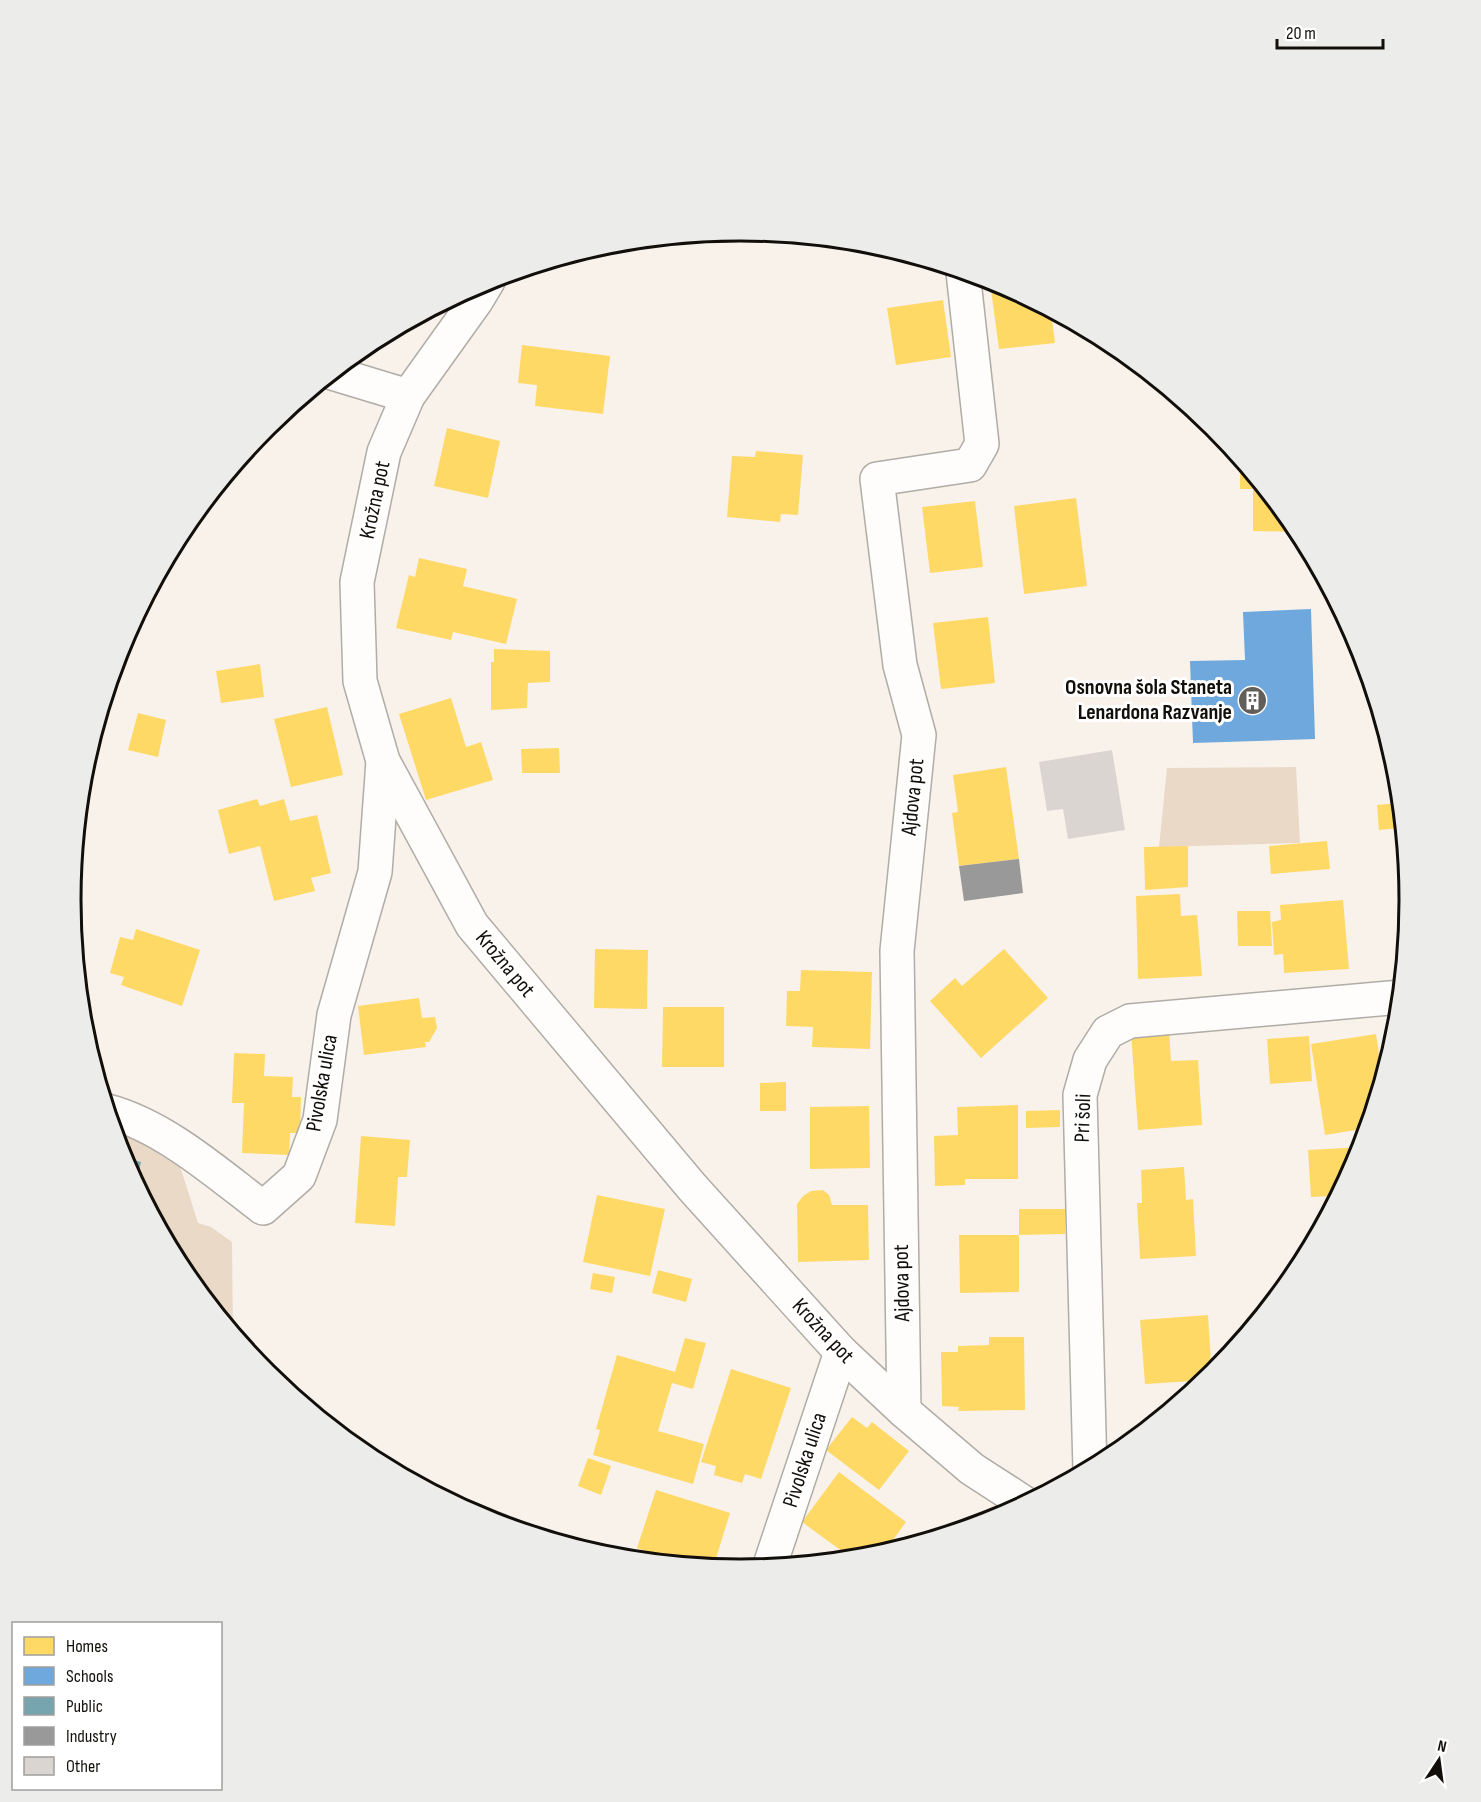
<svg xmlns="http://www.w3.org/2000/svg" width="1481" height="1802" font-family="'Sofia Sans Condensed',sans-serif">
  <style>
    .green { fill: #ead9c6 }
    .homes { fill: #ffd966 }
    .schools { fill: #6fa8dc }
    .public { fill: #76a5af }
    .industry { fill: #999 }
    .building { fill: #dad5d0 }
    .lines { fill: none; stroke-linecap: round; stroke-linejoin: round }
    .minor-casing { stroke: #b0aca6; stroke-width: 36 }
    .minor { stroke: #fefdfc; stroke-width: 33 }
    .labels { text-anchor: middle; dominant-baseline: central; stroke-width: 6; stroke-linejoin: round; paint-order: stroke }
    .street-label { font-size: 22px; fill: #120f0b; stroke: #fff }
    .poi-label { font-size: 22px; font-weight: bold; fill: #120f0b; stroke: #fff; text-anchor: end }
    .rim { fill: none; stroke: #120f0b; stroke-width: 3 }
  </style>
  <rect width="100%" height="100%" fill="#f8f2eb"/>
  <g class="green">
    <polygon points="1296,767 1300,843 1159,847 1167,768"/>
    <polygon points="114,1132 157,1145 179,1163 198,1223 211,1227 232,1242 233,1334 183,1273 121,1157"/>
  </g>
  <g class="homes">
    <polygon points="1008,288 1051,311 1055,343 999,349 991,290"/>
    <polygon points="943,300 951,357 896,365 887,308"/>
    <polygon points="522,345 610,356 603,414 535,406 537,385 518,383"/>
    <polygon points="447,428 500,441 488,498 434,486"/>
    <polygon points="756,451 803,455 798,515 781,514 780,522 727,517 732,456 755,457"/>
    <polygon points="1240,459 1298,529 1299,532 1253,531 1253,489 1240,489"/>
    <polygon points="1076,498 1087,586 1024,594 1014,506"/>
    <polygon points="975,501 983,567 930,573 922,507"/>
    <polygon points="419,558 467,569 463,586 517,599 506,644 453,632 451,640 396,628 409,575 415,577"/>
    <polygon points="988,617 995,683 941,689 933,623"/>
    <polygon points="494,649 550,651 550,682 528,683 527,708 491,710 491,662 494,662"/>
    <polygon points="260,664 264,697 221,703 216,671"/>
    <polygon points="451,698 466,747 481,742 493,780 426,800 399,714"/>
    <polygon points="327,707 343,775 291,787 274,719"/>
    <polygon points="138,713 166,720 158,757 128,750"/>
    <polygon points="559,748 560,773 522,773 521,749"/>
    <polygon points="1006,767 1019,859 959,866 952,813 958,812 953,775"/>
    <polygon points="257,799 260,806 284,799 290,821 317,815 331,873 311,878 315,891 274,901 260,846 229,854 218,810"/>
    <polygon points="1398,803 1400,828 1379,830 1377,805"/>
    <polygon points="1327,841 1330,869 1271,874 1269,846"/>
    <polygon points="1188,846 1188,887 1145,890 1144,847"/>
    <polygon points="1180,894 1181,916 1197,915 1202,976 1138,979 1136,896"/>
    <polygon points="1343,900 1349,969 1284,973 1283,954 1274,955 1272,922 1281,920 1280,905"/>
    <polygon points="1237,911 1270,911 1272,946 1238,946"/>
    <polygon points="136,929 200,950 182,1006 121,985 124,977 110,973 120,937 133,940"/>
    <polygon points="595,949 648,950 647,1009 594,1008"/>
    <polygon points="1004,949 1048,998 981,1058 930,1001 955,978 962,986"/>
    <polygon points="801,970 872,972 870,1049 812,1047 813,1027 786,1026 787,991 800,991"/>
    <polygon points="419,998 422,1018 435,1017 437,1028 429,1042 425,1042 426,1047 364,1055 358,1006"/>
    <polygon points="663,1007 724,1007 724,1067 662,1067"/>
    <polygon points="1169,1030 1171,1061 1198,1060 1202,1125 1138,1130 1131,1033"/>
    <polygon points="1376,1034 1383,1080 1368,1128 1325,1135 1311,1044"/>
    <polygon points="1309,1036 1312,1081 1270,1084 1267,1039"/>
    <polygon points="234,1053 265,1054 264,1076 293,1077 292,1097 301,1097 300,1133 290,1133 289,1155 242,1153 244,1103 232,1103"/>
    <polygon points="786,1082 786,1111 760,1111 760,1083"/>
    <polygon points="1018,1105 1018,1179 965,1179 965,1185 935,1186 934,1136 958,1135 957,1107"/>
    <polygon points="869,1106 870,1168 810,1169 810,1107"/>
    <polygon points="1060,1110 1060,1127 1026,1128 1026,1111"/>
    <polygon points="361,1136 410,1140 407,1177 398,1177 395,1226 355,1223"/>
    <polygon points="1363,1147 1359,1158 1333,1208 1332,1196 1311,1197 1308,1150"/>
    <polygon points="1184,1167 1186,1200 1193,1199 1196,1256 1140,1259 1137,1203 1142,1203 1141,1170"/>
    <polygon points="823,1190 829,1195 832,1205 868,1205 869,1260 798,1262 797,1204 803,1196 811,1191"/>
    <polygon points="597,1195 665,1209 650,1276 583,1262"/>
    <polygon points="1019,1209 1065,1209 1065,1234 1019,1235"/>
    <polygon points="959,1235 1019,1235 1019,1292 960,1293"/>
    <polygon points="658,1270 692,1279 686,1302 652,1293"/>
    <polygon points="593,1273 615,1277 612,1293 590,1289"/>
    <polygon points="1208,1315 1212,1377 1208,1380 1145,1384 1140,1320"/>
    <polygon points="989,1337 1024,1337 1025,1410 958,1411 959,1407 942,1406 941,1352 958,1352 958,1346 989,1345"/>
    <polygon points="685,1338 706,1343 693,1389 672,1383 658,1431 704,1444 693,1484 593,1455 600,1430 596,1429 617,1355 675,1372"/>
    <polygon points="731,1369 791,1388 761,1479 745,1474 742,1483 714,1475 716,1466 701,1462"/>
    <polygon points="852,1417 867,1428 872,1422 909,1451 879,1490 826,1450"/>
    <polygon points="588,1458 611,1466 601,1495 578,1486"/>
    <polygon points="839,1472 906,1522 882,1555 854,1560 802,1522"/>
    <polygon points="656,1490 730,1513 713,1568 649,1562 652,1554 637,1548"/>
  </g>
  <polygon class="schools" points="1311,609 1315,739 1193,743 1190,661 1245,660 1243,612"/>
  <polygon class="public" points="122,1157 141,1162 136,1184 134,1182"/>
  <polygon class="industry" points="1019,859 1023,893 964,901 959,866"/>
  <polygon class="building" points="1112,750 1125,830 1068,839 1063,809 1047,811 1039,762"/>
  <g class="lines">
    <defs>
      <g id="minor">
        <polyline points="488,281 476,301 408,396 384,452 357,582 360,681 383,761 472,925 692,1187 841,1352 904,1411 972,1469 1026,1504"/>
        <polyline points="332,373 408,396"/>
        <path d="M 107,1111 C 164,1126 217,1173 263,1208 L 299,1176 L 320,1120 L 334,1015 L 375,872 L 383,761"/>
        <polyline points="904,1411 897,951 919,735 900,665 877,479 970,465 982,444 963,272"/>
        <polyline points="1090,1470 1080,1095 1090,1060 1108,1032 1130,1021 1401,997"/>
        <polyline points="769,1568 841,1352"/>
      </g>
    </defs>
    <use href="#minor" class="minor-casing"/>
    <use href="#minor" class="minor"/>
  </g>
  <defs>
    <symbol id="building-disc" viewBox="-11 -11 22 22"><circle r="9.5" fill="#625e59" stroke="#fff"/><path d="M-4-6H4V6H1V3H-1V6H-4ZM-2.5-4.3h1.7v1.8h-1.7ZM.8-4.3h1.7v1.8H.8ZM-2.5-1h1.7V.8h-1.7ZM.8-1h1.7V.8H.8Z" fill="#fff"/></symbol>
  </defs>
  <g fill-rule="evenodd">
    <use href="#building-disc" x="1236" y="684" width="33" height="33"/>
  </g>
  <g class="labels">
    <g class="street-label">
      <text transform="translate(375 500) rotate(-78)">Krožna pot</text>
      <text transform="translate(913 797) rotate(-84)">Ajdova pot</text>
      <text transform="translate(505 964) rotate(50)">Krožna pot</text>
      <text transform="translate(322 1083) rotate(-80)">Pivolska ulica</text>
      <text transform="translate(1083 1118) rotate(-88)">Pri šoli</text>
      <text transform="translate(902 1283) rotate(-91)">Ajdova pot</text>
      <text transform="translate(823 1331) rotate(47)">Krožna pot</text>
      <text transform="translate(805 1460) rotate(-72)">Pivolska ulica</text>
    </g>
    <g class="poi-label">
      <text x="1232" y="687">Osnovna šola Staneta<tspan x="1232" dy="25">Lenardona Razvanje</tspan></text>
    </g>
  </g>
  <path d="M0 0H1481V1802H0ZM81 900a659 659 0 1 1 1318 0a659 659 0 1 1-1318 0Z" fill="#ececeb" fill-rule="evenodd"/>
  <path class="rim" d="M81 900a659 659 0 1 1 1318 0a659 659 0 1 1-1318 0Z"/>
  <rect x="12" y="1622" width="210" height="168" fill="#ffffff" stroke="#a09f9d" stroke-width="1.5"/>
  <rect x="24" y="1637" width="30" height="18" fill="#ffd966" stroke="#a09f9d" stroke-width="1.5"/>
  <text x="66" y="1652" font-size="18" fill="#120f0b">Homes</text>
  <rect x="24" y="1667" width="30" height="18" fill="#6fa8dc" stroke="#a09f9d" stroke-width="1.5"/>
  <text x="66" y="1682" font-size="18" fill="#120f0b">Schools</text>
  <rect x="24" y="1697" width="30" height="18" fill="#76a5af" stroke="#a09f9d" stroke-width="1.5"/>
  <text x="66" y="1712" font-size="18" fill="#120f0b">Public</text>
  <rect x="24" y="1727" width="30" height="18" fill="#999999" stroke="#a09f9d" stroke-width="1.5"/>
  <text x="66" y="1742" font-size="18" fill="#120f0b">Industry</text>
  <rect x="24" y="1757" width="30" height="18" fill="#dad5d0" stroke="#a09f9d" stroke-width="1.5"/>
  <text x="66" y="1772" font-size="18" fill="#120f0b">Other</text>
  <g transform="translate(1439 1760) rotate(13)" stroke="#ffffff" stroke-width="4.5" paint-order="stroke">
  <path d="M0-4.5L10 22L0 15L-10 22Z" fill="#120f0b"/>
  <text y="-9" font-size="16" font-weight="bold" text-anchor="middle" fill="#120f0b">N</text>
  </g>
  <path d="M1277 39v9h106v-9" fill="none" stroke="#120f0b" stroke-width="3"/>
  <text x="1286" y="39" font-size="18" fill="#120f0b" stroke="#ffffff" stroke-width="4.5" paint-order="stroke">20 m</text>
</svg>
